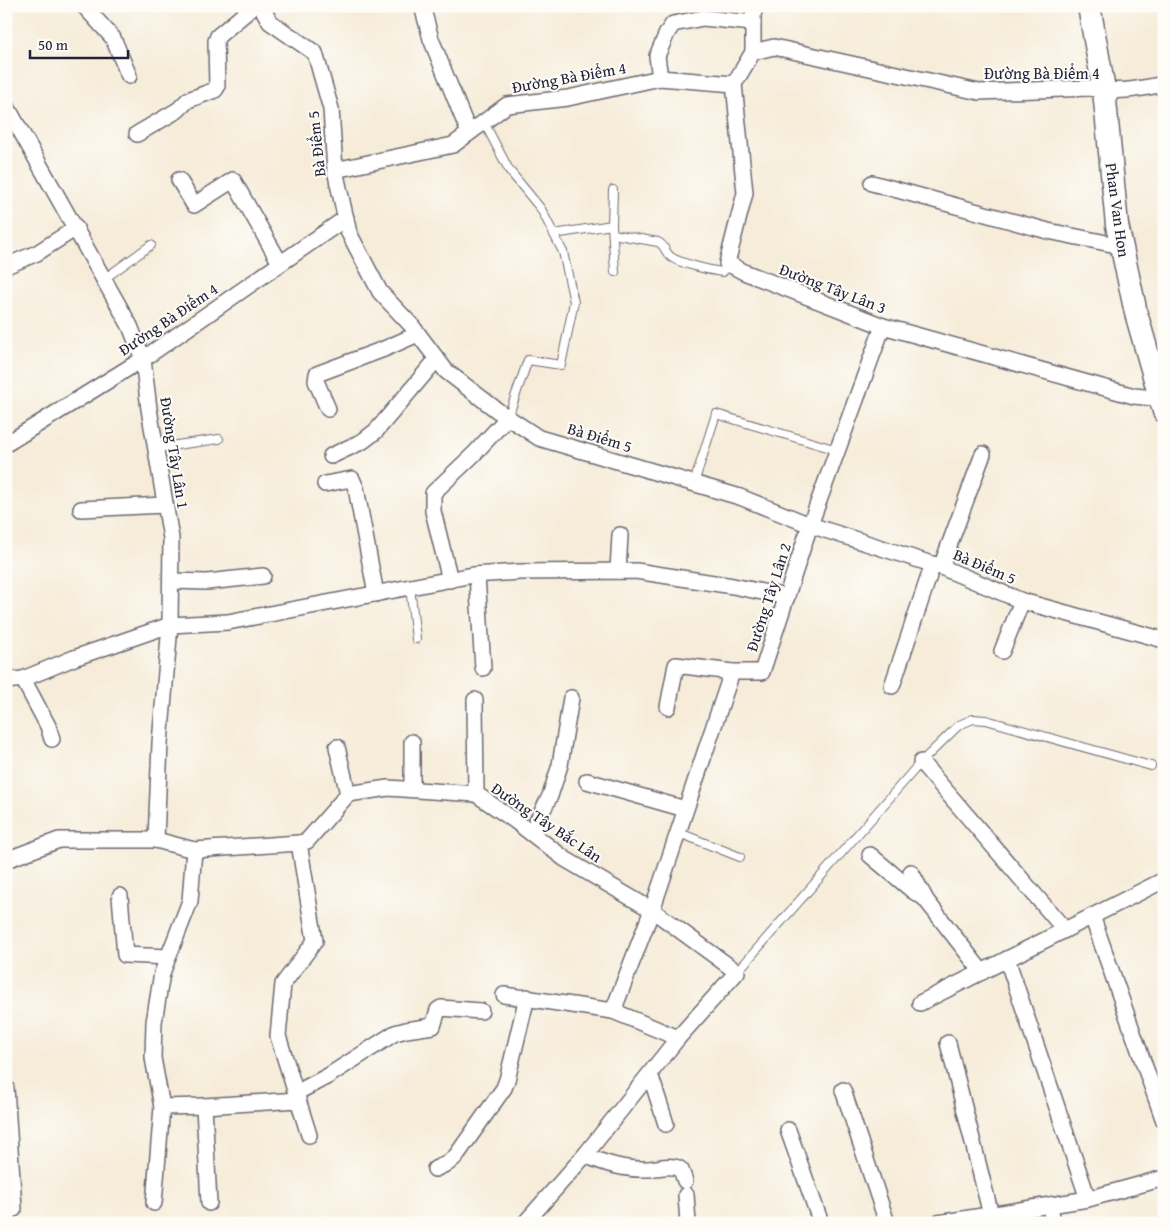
<svg xmlns="http://www.w3.org/2000/svg" width="1170" height="1229" font-family="'Gentium Book Plus',serif">
  <style>
    .lines { fill: none; stroke-linecap: round; stroke-linejoin: round }
    .lane-casing { stroke: #6c6972; stroke-width: 10 }
    .street-casing { stroke: #6c6972; stroke-width: 18 }
    .secondary-casing { stroke: #6c6972; stroke-width: 25 }
    .lane { stroke: #fff; stroke-width: 8 }
    .street { stroke: #fff; stroke-width: 15 }
    .secondary { stroke: #fff; stroke-width: 22 }
    .labels { text-anchor: middle; dominant-baseline: central; stroke-width: 4; stroke-linejoin: round; paint-order: stroke }
    .street-label { font-size: 16px; fill: #22223b; stroke: #fdfcf7 }
  </style>
  <rect width="100%" height="100%" fill="#fdfcf7"/>
  <filter id="ink" filterUnits="userSpaceOnUse"><feTurbulence type="fractalNoise" baseFrequency=".02" numOctaves="2"/><feDisplacementMap in="SourceGraphic" scale="10" xChannelSelector="R" yChannelSelector="G"/><feConvolveMatrix kernelMatrix="1 2 1 2 8 2 1 2 1" color-interpolation-filters="sRGB"/></filter>
  <filter id="wash" filterUnits="userSpaceOnUse"><feTurbulence type="fractalNoise" baseFrequency=".0096" numOctaves="4" result="noise"/><feDisplacementMap in="SourceGraphic" scale="20" xChannelSelector="R" yChannelSelector="G"/><feGaussianBlur stdDeviation="1.12" result="paint"/><feColorMatrix in="noise" values="0 0 0 0 0 0 0 0 0 0 0 0 0 0 0 0 0 1.4 0 .05"/><feComposite in="paint" operator="in"/></filter>
  <g filter="url(#wash)">
    <rect width="100%" height="100%" fill="#f6ecd9"/>
  </g>
  <g filter="url(#ink)">
    <g class="lines">
      <defs>
        <g id="lane">
          <polyline points="484,122 509,170 541,209 563,252 574,302 561,365 528,360 508,417"/>
          <polyline points="613,190 612,225 615,272"/>
          <polyline points="554,234 612,225"/>
          <path d="M 613,234 L 658,242 C 665,245 665,253 671,257 C 679,263 712,271 723,272 L 727,263"/>
          <polyline points="104,279 151,245"/>
          <polyline points="156,448 219,439"/>
          <polyline points="694,483 716,414 837,450"/>
          <polyline points="410,587 416,639"/>
          <polyline points="677,832 740,857"/>
          <polyline points="737,972 921,762 959,725 973,719 986,720 1151,766"/>
        </g>
        <g id="street">
          <polyline points="84,6 113,38 129,76"/>
          <polyline points="261,6 270,22 315,53 331,109 335,170 349,233 380,292 412,326 446,371 498,411 539,438 740,497 810,525 941,567 1022,601 1164,640"/>
          <polyline points="422,6 431,39 469,133"/>
          <polyline points="753,52 753,16 755,6"/>
          <polyline points="660,78 657,56 667,33 673,24 703,18 753,23"/>
          <path d="M 1164,84 C 1135,90 1118,93 1089,88 L 979,92 L 774,47 L 753,52 L 734,84 L 745,193 L 727,263 L 744,272 L 883,326 L 1134,396 L 1164,399"/>
          <polyline points="6,105 130,326 143,359 149,409 171,538 170,625 160,743 156,840"/>
          <polyline points="137,134 178,110 188,100 215,90 217,87 216,41 218,36 254,6"/>
          <polyline points="335,170 453,145 507,105 568,98 660,78 734,84"/>
          <polyline points="179,180 194,205 233,180 280,263"/>
          <polyline points="872,183 1048,231 1121,246"/>
          <polyline points="6,266 37,253 76,228"/>
          <polyline points="328,409 316,381 317,374 384,349 418,334"/>
          <polyline points="6,444 143,359 346,218"/>
          <polyline points="331,456 363,441 376,431 437,359"/>
          <polyline points="325,484 352,479 356,488 376,594"/>
          <polyline points="81,509 165,505"/>
          <polyline points="941,567 983,454"/>
          <polyline points="618,571 620,535"/>
          <polyline points="477,575 483,668"/>
          <polyline points="450,580 433,511 433,493 474,454 508,417"/>
          <polyline points="171,581 207,582 263,576"/>
          <polyline points="1002,651 1022,601"/>
          <polyline points="23,679 48,726 52,739"/>
          <polyline points="6,681 23,679 74,658 170,625 228,622 473,575 520,572 636,571 733,586 787,597"/>
          <polyline points="892,686 933,564"/>
          <polyline points="475,700 476,794"/>
          <polyline points="668,707 676,665 732,672"/>
          <polyline points="337,747 348,794"/>
          <polyline points="921,762 1065,930"/>
          <polyline points="587,781 685,809"/>
          <polyline points="412,789 412,742"/>
          <polyline points="531,833 550,796 560,765 571,698"/>
          <polyline points="299,843 315,941 283,984 278,1036 309,1135"/>
          <polyline points="870,855 913,891 923,897"/>
          <polyline points="6,860 59,840 156,840 194,850 299,843 307,841 348,794 388,788 476,794 514,820 565,859 652,910 737,972 678,1038 585,1155 525,1223"/>
          <polyline points="911,872 926,900 982,972"/>
          <polyline points="120,896 125,955 168,957"/>
          <polyline points="1092,916 1164,1121"/>
          <polyline points="1007,959 1088,1199"/>
          <polyline points="504,995 613,1011 678,1038"/>
          <polyline points="920,1003 1164,880"/>
          <polyline points="613,1011 652,910 732,672 762,672 810,525 883,326"/>
          <polyline points="948,1043 991,1215"/>
          <polyline points="650,1074 666,1124"/>
          <polyline points="6,1088 14,1209"/>
          <polyline points="843,1090 887,1223"/>
          <polyline points="296,1093 328,1076 395,1033 406,1030 433,1026 438,1010 441,1008 481,1011"/>
          <polyline points="204,1106 298,1100"/>
          <polyline points="162,1107 204,1106 209,1203"/>
          <polyline points="788,1130 821,1223"/>
          <path d="M 585,1155 C 605,1164 624,1170 646,1169 C 657,1169 672,1163 681,1170 L 685,1181"/>
          <polyline points="435,1169 448,1163 456,1156 504,1088 507,1080 527,997"/>
          <polyline points="686,1195 688,1223"/>
          <polyline points="154,1203 162,1107 153,1058 154,1022 162,973 190,901 194,850"/>
          <polyline points="1050,1205 1053,1223"/>
          <polyline points="938,1223 1088,1199 1164,1178"/>
        </g>
        <polyline id="secondary" points="1089,6 1104,90 1117,225 1136,313 1164,411"/>
      </defs>
      <use href="#lane" class="lane-casing"/>
      <use href="#street" class="street-casing"/>
      <use href="#secondary" class="secondary-casing"/>
      <use href="#lane" class="lane"/>
      <use href="#street" class="street"/>
      <use href="#secondary" class="secondary"/>
    </g>
  </g>
  <g class="labels">
    <g class="street-label">
      <text x="1042" y="73">Đường Bà Điểm 4</text>
      <text transform="translate(569 77) rotate(-10)">Đường Bà Điểm 4</text>
      <text transform="translate(316 144) rotate(-96)">Bà Điểm 5</text>
      <text transform="translate(1118 210) rotate(82)">Phan Van Hon</text>
      <text transform="translate(833 288) rotate(21)">Đường Tây Lân 3</text>
      <text transform="translate(168 319) rotate(-34)">Đường Bà Điểm 4</text>
      <text transform="translate(600 437) rotate(17)">Bà Điểm 5</text>
      <text transform="translate(175 453) rotate(81)">Đường Tây Lân 1</text>
      <text transform="translate(985 566) rotate(23)">Bà Điểm 5</text>
      <text transform="translate(768 597) rotate(-72)">Đường Tây Lân 2</text>
      <text transform="translate(547 822) rotate(34)">Đường Tây Bắc Lân</text>
    </g>
  </g>
  <rect width="1170" height="1229" fill="none" stroke="#fdfcf7" stroke-width="25"/>
  <path d="M30 50v8h98v-8" fill="none" stroke="#22223b" stroke-width="2.5"/>
  <text x="38" y="50" font-size="15" fill="#22223b" stroke="#fdfcf7" stroke-width="4" paint-order="stroke">50 m</text>
</svg>
